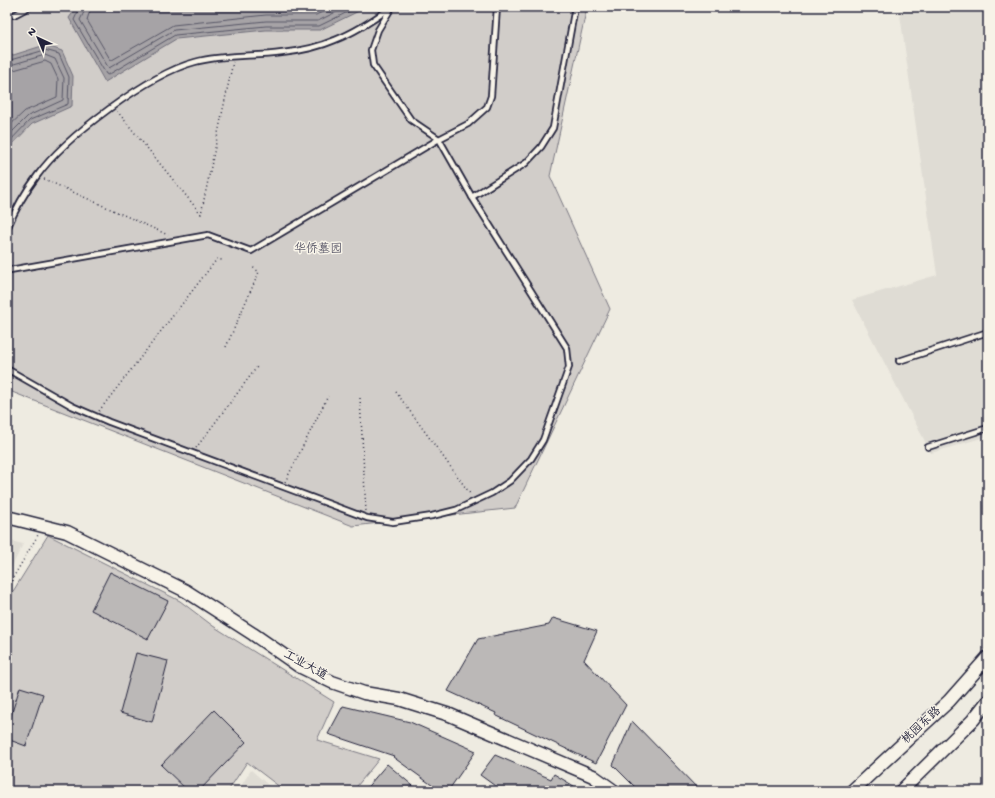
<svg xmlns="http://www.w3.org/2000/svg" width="995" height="798" font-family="'Gochi Hand','LXGW WenKai TC',sans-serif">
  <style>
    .built { fill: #dfdcd4 }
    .green { fill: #d1cdc9; stroke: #7a7882 }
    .water { fill: #a6a3a6; stroke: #716f7b }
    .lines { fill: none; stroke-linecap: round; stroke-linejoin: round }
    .shore { stroke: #575666; stroke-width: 1 }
    .building { fill: #bbb8b7; stroke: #22223b }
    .lane-casing { stroke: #22223b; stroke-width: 8 }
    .secondary-casing { stroke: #22223b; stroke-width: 15 }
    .path { stroke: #22223b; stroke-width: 1.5; stroke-dasharray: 1 3; stroke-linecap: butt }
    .lane { stroke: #f7f3e8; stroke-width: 4.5 }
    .secondary { stroke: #f7f3e8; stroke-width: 12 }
    .labels { text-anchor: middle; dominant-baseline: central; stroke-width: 3; stroke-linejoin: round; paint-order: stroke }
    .park-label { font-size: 12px; fill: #575566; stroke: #f7f3e8 }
    .street-label { font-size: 12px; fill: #22223b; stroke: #f7f3e8 }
  </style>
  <rect width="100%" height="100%" fill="#eeebe1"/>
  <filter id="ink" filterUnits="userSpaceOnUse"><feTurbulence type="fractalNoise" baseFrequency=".025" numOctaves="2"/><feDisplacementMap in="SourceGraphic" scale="8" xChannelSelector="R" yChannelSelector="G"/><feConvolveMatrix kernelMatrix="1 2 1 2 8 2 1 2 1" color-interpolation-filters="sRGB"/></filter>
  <g filter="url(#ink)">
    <g class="built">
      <polygon points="899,7 988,7 988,436 931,453 852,300 937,275"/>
      <polygon points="7,540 23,544 7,577"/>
      <polygon points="251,770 275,791 238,791"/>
    </g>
    <g class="green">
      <polygon points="7,7 587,7 550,176 610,309 515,508 353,526 12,392 7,372"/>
      <polygon points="48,535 180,601 213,626 334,702 317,740 379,759 353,791 285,791 247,762 228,791 7,791 7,601"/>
    </g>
    <g class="water">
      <polygon points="77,7 367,7 320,30 266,30 176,39 105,82 69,18"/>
      <polygon points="45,45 62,51 73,76 72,106 32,124 7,150 7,57"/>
    </g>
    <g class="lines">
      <g class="shore">
        <polyline points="80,7 74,20 106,74 108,75 175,35 266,26 319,26 358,7"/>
        <polyline points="85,7 84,12 80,20 108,67 109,68 174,30 266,21 318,21 346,7"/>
        <polyline points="91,7 87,20 110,59 112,60 173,25 266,15 316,15 333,7"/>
        <polyline points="7,61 45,50 59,54 69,77 68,104 30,120 7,144"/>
        <polyline points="7,66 45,55 55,59 64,78 63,100 28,116 7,137"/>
        <polyline points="7,72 45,61 51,64 58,79 57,97 25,111 7,128"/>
      </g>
    </g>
    <g class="building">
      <polygon points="110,572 168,601 148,639 91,610"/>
      <polygon points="553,618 597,631 584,660 626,705 596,763 495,715 496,713 448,691 478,639 549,625"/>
      <polygon points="136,653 168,661 152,722 120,713"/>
      <polygon points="20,687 43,694 26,746 7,739 7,728"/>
      <polygon points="343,706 410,722 476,751 448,791 440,791 393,757 394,756 328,734"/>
      <polygon points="214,710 246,742 199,791 188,791 161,765"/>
      <polygon points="632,721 700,791 639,791 613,765"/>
      <polygon points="495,755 551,779 554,774 582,791 502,791 480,775"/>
      <polygon points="387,764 419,791 364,791"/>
    </g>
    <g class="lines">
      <defs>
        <g id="lane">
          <polyline points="7,15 14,15 29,7"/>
          <polyline points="472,197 526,163 541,147 553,128 575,7"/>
          <path d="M 7,229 C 15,210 25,192 37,176 C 65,137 149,74 195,62 C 224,54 254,57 282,53 C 300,51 319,47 335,40 C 353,33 375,19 390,8"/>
          <polyline points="10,270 208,235 251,251 439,139 468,124 487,107 491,96 497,7"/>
          <polyline points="899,361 988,332"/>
          <polyline points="7,369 72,406 109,422 367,518 393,522 432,516 456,510 492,493 510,481 531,459 543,440 569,367 567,348 472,197 439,139 411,120 373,65 371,50 378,30 392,7"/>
          <polyline points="928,447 988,428"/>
        </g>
        <g id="secondary">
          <polyline points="7,517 67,532 186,591 253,634 299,666 332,682 364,693 399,699 450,715 593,776 614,791"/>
          <polyline points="852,791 949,701 988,657"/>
          <polyline points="901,791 973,720 988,701"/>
        </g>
      </defs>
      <use href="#lane" class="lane-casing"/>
      <use href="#secondary" class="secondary-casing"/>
      <g class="path">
        <polyline points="117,111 201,214 233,62"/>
        <polyline points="44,179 168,235"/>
        <polyline points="226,347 259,272 251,266"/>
        <polyline points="396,392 471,495"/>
        <polyline points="360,398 366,512"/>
        <polyline points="99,411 217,259 222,260"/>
        <polyline points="196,448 257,367"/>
        <polyline points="285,482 328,396"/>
        <polyline points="7,588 38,535"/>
      </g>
      <use href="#lane" class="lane"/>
      <use href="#secondary" class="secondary"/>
    </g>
  </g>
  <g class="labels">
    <g class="park-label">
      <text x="318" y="250">华侨墓园</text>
    </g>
    <g class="street-label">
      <text transform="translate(305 666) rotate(29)">工业大道</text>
      <text transform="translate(922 726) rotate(-43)">桃园东路</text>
    </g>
  </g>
  <rect width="995" height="798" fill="none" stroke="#f7f3e8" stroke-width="24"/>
  <rect x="12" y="12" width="971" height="774" fill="none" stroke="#22223b" stroke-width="1.5" filter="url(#ink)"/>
  <g transform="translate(38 38) rotate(316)" stroke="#f7f3e8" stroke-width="3" paint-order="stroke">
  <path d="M0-3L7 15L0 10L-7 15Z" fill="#22223b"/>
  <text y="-6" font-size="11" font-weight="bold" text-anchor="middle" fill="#22223b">N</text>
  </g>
</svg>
